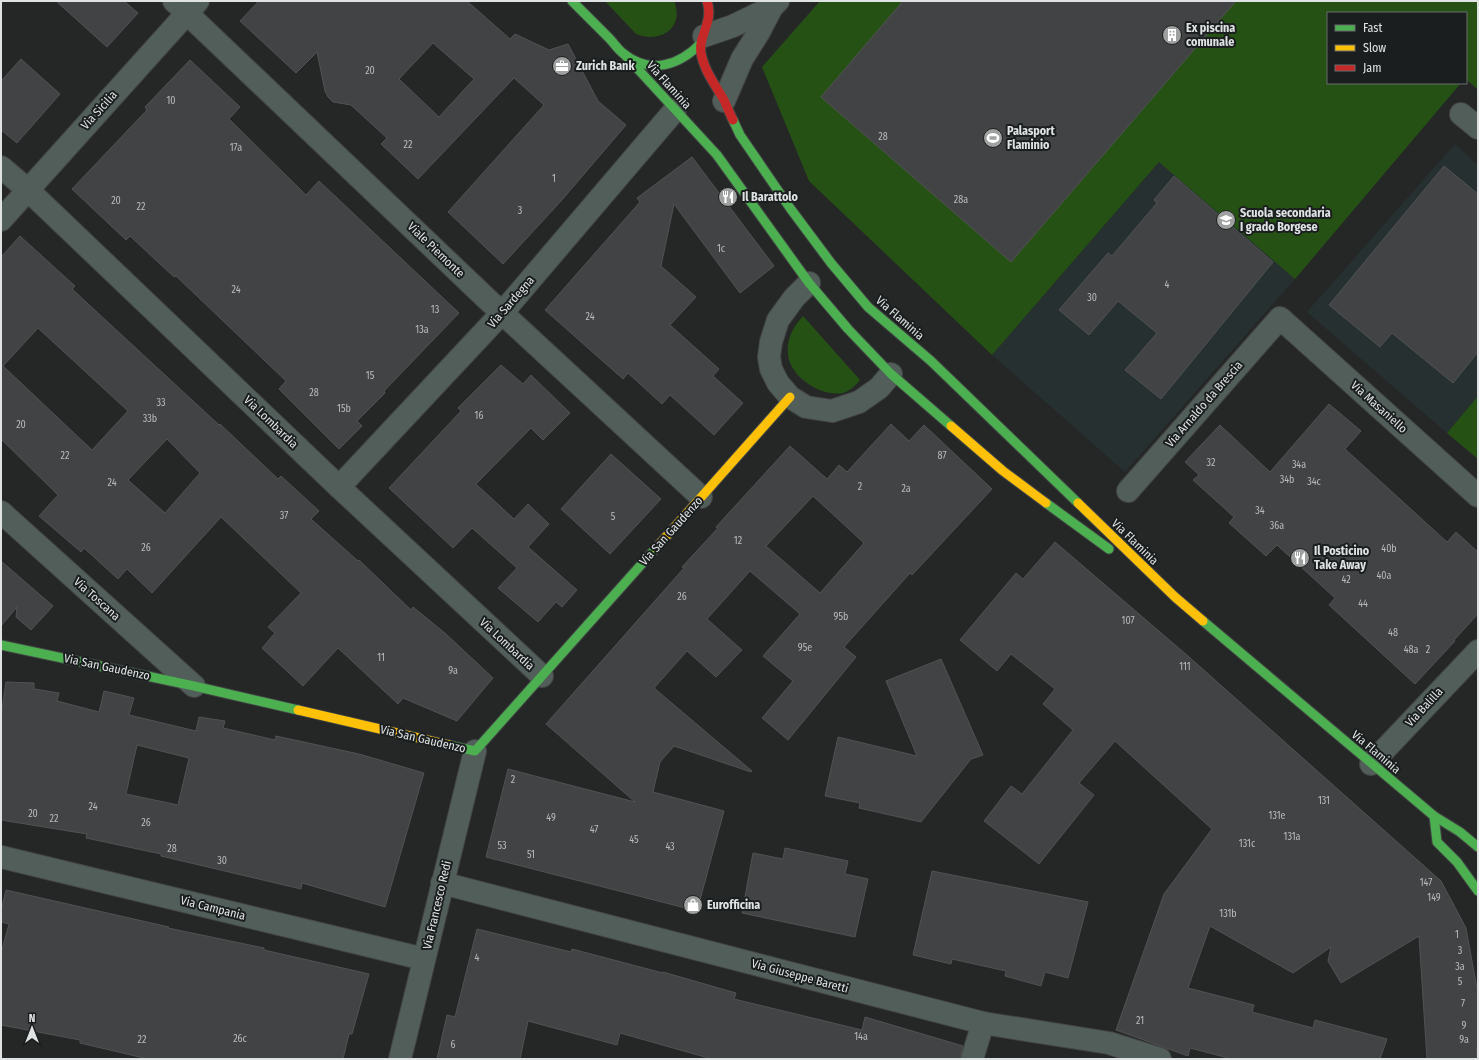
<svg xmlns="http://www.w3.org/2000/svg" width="1479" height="1060" font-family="'Fira Sans Condensed',sans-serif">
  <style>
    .built { fill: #263031 }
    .green { fill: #265114 }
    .building { fill: #424344; stroke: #515253; fill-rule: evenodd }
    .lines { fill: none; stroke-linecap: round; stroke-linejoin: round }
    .street-casing { stroke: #434545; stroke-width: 24 }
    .fast-casing { stroke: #434545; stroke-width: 11 }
    .slow-casing { stroke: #434545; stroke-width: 11 }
    .jam-casing { stroke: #434545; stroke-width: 11 }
    .street { stroke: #525e5a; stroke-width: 22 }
    .fast { stroke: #4caf50; stroke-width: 9 }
    .slow { stroke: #ffc107; stroke-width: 9 }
    .jam { stroke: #c62828; stroke-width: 9 }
    .labels { text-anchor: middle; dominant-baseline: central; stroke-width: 4; stroke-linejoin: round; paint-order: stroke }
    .number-label { font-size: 10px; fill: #b8bbbb }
    .poi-label { font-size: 12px; font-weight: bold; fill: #e0e3e3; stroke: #1a1e1f; text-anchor: start }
    .street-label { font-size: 12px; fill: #e0e3e3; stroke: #1a1e1f }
  </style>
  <rect width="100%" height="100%" fill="#252727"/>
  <g class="built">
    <polygon points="1328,83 1426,123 1295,279 1125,472 992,355 1159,162"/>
    <polygon points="1455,144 1478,165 1478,396 1447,433 1307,312"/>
  </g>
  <g class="green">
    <path d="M 605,1 L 674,1 C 685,27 661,44 636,34 Z"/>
    <polygon points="820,1 1478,1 1478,90 1466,79 1466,13 1328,13 1328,83 1461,83 1295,279 1159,162 992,355 809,181 762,67"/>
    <path d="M 803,316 L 860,380 C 856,385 850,391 843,393 C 821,397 791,378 788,355 C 786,339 793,327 803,316 Z"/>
    <polygon points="1478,396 1478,459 1447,433"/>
  </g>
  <g class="building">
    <polygon points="56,1 124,1 138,13 107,47"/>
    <path d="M 259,1 L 467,1 L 510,39 L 515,34 L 549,50 L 568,44 L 598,101 L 626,125 L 561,201 L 503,264 L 448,212 L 544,105 L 514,78 L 418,179 L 381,144 L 387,138 L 351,105 L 333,102 L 328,97 L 325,91 L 317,52 L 296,73 L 240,21 ZM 433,43 L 474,79 L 439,117 L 399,79 Z"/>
    <polygon points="903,1 1236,1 1011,262 821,97"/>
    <polygon points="21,59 60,94 17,143 1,130 1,81"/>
    <polygon points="190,60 240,107 229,119 306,195 319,181 459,313 384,391 385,393 357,421 362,426 339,449 279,389 286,381 176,276 174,277 130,236 126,240 72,189 147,110 145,107"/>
    <polygon points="692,157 774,266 740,293 674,204 661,266 696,297 670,325 719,369 713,376 743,403 714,435 670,395 662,404 628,373 623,379 545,310 640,202 637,198"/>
    <polygon points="1444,166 1478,194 1478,352 1453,383 1392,333 1380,347 1329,305"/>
    <polygon points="1174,176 1273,262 1161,399 1125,370 1157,333 1118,301 1089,335 1059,310 1108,253 1112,256 1157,203 1154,200"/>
    <path d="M 20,236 L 75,286 L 72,289 L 219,425 L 220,424 L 278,479 L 281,476 L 319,511 L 311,519 L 358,561 L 359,560 L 411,610 L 413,607 L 446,634 L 493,678 L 457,721 L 403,698 L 398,704 L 338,648 L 303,686 L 262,648 L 275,633 L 268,627 L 301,593 L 221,517 L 152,593 L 127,569 L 118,579 L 84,548 L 81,552 L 39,516 L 58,495 L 1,439 L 1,257 ZM 38,328 L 128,411 L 92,450 L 3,366 ZM 167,439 L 200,473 L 165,513 L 128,480 Z"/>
    <polygon points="501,365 523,384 531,375 570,413 543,440 531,428 476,484 514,519 528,504 549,524 528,547 577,590 562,607 556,602 538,622 498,588 517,568 472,528 453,548 389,488 461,411 458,408"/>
    <polygon points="1329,404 1361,431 1345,449 1447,542 1456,532 1478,552 1478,614 1454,640 1455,641 1415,684 1329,605 1335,598 1277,545 1266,556 1229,523 1234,517 1193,480 1199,475 1185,462 1220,425 1270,472"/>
    <path d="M 891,424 L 909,441 L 924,425 L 992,489 L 912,575 L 910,573 L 844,647 L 856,657 L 788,740 L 762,718 L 793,681 L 763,656 L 800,614 L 750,571 L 707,619 L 742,650 L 716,677 L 687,651 L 654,688 L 752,771 L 751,772 L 674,746 L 660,762 L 653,792 L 724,811 L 697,911 L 486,857 L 508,769 L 635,802 L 546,724 L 684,568 L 682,567 L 718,528 L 716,527 L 790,446 L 827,479 L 839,465 L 847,472 ZM 813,496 L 864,543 L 820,593 L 766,546 Z"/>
    <polygon points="611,454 661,499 610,554 561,509"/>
    <polygon points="1055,542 1188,656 1441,881 1466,928 1478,994 1478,1038 1476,1059 1427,1059 1419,936 1341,983 1328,961 1331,947 1293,973 1210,926 1188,988 1254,1005 1252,1012 1313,1028 1315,1020 1387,1039 1380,1059 1232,1059 1190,1048 1188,1056 1116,1030 1164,894 1212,829 1115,741 1079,783 1094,795 1039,864 984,821 1011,786 1022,794 1073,730 1043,704 1055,689 1011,654 997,671 960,640 1016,573 1023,579"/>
    <polygon points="1,561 53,606 31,630 16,617 17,607 1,626"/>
    <polygon points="941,659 983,755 971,759 921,822 859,808 860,803 825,796 838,737 917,756 886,681"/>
    <path d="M 6,682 L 34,683 L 34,689 L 59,693 L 57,701 L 99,712 L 104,691 L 134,698 L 129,715 L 196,731 L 199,717 L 225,721 L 223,728 L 275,740 L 276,736 L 359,754 L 424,773 L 385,907 L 302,883 L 301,889 L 161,856 L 161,854 L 86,838 L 87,834 L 1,820 L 1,716 ZM 137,745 L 189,758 L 178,805 L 126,794 Z"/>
    <polygon points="785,848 848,861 845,874 868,879 855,937 742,913 753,853 783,859"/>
    <polygon points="932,871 1088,902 1068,978 1045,972 1041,986 1005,976 1006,971 952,959 951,964 913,955"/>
    <polygon points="6,890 169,927 168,928 264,948 264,950 369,974 352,1034 349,1034 343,1059 148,1059 80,1043 80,1040 1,1025 1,953 9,924 1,922 1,911"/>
    <polygon points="477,929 571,952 572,949 663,973 663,972 736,993 734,999 862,1030 865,1017 963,1046 960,1059 712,1059 620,1033 617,1045 528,1021 520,1059 437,1059 447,1015 455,1017"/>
  </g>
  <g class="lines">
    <defs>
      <g id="street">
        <polyline points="174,1 487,299 701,497"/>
        <polyline points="704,36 733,26 772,7"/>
        <polyline points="724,101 742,59 759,32 772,7 778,1"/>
        <polyline points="1461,114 1478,128"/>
        <polyline points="1,167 28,190 339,487 542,676"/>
        <polyline points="1,220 198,1"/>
        <polyline points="809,283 794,298 778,320 771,342 769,357 771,369 778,383 790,397 806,407 832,411 859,402 879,388 891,374"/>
        <polyline points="339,487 502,313 675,110"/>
        <polyline points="1128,491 1280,318 1478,496"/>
        <polyline points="1,512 194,686"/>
        <polyline points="1371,764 1478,651"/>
        <polyline points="1,857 424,959"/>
        <polyline points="442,883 983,1023 1109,1043 1160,1059"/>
        <polyline points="400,1059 475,751"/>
        <polyline points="972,1059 983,1023"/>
      </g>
      <g id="fast">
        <path d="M 572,1 C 584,13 597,26 609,38 C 614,43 618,50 624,54 C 651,75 680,65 701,43"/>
        <polyline points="624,54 717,155 809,283 848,329 891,374 951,426"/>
        <polyline points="733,120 740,135 790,208 831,263 868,307 931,361 1078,503"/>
        <polyline points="1046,503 1109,549"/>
        <polyline points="1203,621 1434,816 1460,832 1478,847"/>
        <polyline points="1,645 194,686 298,710"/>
        <polyline points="449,745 475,751 656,548"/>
        <polyline points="1434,816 1437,842 1457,862 1478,891"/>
      </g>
      <g id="slow">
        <polyline points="951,426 1003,471 1046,503"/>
        <polyline points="1078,503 1175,597 1203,621"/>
        <polyline points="656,548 790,397"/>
        <polyline points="298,710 449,745"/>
      </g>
      <path id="jam" d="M 707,1 C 714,23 698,35 701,53 C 704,70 715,85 724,100 C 727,107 730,114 733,120"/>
    </defs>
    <use href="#street" class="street-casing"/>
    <use href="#fast" class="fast-casing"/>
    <use href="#slow" class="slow-casing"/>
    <use href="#jam" class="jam-casing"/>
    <use href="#street" class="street"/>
    <use href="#fast" class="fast"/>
    <use href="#slow" class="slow"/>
    <use href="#jam" class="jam"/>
  </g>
  <defs>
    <symbol id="building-disc" viewBox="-11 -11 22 22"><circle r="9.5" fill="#9fa1a1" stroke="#1a1e1f"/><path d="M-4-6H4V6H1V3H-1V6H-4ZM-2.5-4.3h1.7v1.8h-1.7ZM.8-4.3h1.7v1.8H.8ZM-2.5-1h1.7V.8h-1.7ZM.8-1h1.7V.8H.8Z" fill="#fff"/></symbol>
    <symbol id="office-disc" viewBox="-11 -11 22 22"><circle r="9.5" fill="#9fa1a1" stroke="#1a1e1f"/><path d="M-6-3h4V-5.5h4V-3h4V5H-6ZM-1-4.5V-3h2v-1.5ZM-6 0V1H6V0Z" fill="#fff"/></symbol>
    <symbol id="stadium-disc" viewBox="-11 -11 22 22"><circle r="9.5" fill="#9fa1a1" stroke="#1a1e1f"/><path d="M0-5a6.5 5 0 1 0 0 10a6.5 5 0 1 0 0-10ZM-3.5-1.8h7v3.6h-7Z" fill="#fff"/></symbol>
    <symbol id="restaurant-disc" viewBox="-11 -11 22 22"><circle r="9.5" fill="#9fa1a1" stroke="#1a1e1f"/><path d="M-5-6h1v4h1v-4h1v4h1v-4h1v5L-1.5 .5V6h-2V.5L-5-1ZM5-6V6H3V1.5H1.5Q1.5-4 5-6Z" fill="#fff"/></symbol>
    <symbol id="school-disc" viewBox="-11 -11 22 22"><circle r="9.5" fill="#9fa1a1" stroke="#1a1e1f"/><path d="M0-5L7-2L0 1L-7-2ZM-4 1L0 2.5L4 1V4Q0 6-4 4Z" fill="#fff"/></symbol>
    <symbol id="shop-disc" viewBox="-11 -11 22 22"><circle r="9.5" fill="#9fa1a1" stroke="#1a1e1f"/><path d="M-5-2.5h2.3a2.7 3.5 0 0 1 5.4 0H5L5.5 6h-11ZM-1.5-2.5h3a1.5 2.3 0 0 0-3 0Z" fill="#fff"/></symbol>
  </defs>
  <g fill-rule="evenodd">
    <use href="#building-disc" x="1161" y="24" width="22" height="22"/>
    <use href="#office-disc" x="551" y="55" width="22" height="22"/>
    <use href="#stadium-disc" x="982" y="127" width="22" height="22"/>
    <use href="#restaurant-disc" x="717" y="186" width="22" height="22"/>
    <use href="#school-disc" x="1215" y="209" width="22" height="22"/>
    <use href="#restaurant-disc" x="1289" y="547" width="22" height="22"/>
    <use href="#shop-disc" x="682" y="894" width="22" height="22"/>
  </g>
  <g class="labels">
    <g class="number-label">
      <text x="370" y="71">20</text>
      <text x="171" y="101">10</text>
      <text x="883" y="137">28</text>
      <text x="408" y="145">22</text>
      <text x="236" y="148">17a</text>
      <text x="554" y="179">1</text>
      <text x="961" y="200">28a</text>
      <text x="116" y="201">20</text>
      <text x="141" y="207">22</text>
      <text x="520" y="211">3</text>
      <text x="721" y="249">1c</text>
      <text x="1167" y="285">4</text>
      <text x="236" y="290">24</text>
      <text x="1092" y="298">30</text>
      <text x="435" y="310">13</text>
      <text x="590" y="317">24</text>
      <text x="422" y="330">13a</text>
      <text x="370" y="376">15</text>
      <text x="314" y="393">28</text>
      <text x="161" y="403">33</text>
      <text x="344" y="409">15b</text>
      <text x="479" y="416">16</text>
      <text x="150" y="419">33b</text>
      <text x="21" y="425">20</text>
      <text x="65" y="456">22</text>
      <text x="942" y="456">87</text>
      <text x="1211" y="463">32</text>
      <text x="1299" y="465">34a</text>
      <text x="1287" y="480">34b</text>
      <text x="1314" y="482">34c</text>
      <text x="112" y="483">24</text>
      <text x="860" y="487">2</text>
      <text x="906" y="489">2a</text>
      <text x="1260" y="511">34</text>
      <text x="284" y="516">37</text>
      <text x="613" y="517">5</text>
      <text x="1277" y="526">36a</text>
      <text x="738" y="541">12</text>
      <text x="146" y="548">26</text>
      <text x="1389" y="549">40b</text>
      <text x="1384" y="576">40a</text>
      <text x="1346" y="580">42</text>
      <text x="682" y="597">26</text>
      <text x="1363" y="604">44</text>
      <text x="841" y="617">95b</text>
      <text x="1128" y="621">107</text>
      <text x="1393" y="633">48</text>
      <text x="805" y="648">95e</text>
      <text x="1411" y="650">48a</text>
      <text x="1428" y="650">2</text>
      <text x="381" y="658">11</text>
      <text x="1185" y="667">111</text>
      <text x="453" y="671">9a</text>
      <text x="513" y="780">2</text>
      <text x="1324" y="801">131</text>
      <text x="93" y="807">24</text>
      <text x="33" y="814">20</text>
      <text x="1277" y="816">131e</text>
      <text x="551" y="818">49</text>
      <text x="54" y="819">22</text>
      <text x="146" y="823">26</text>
      <text x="594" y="830">47</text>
      <text x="1292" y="837">131a</text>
      <text x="634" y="840">45</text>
      <text x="1247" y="844">131c</text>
      <text x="502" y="846">53</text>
      <text x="670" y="847">43</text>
      <text x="172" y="849">28</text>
      <text x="531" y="855">51</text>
      <text x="222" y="861">30</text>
      <text x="1426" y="883">147</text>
      <text x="1434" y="898">149</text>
      <text x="1228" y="914">131b</text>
      <text x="1457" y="935">1</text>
      <text x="1460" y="951">3</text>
      <text x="477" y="958">4</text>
      <text x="1460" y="967">3a</text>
      <text x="1460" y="982">5</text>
      <text x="1463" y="1004">7</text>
      <text x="1140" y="1021">21</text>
      <text x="1464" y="1026">9</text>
      <text x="861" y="1037">14a</text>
      <text x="240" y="1039">26c</text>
      <text x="142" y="1040">22</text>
      <text x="1464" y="1040">9a</text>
      <text x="453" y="1045">6</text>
    </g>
    <g class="poi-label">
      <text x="1186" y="28">Ex piscina<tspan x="1186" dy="14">comunale</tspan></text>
      <text x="576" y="66">Zurich Bank</text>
      <text x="1007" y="131">Palasport<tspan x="1007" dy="14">Flaminio</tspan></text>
      <text x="742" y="197">Il Barattolo</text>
      <text x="1240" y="213">Scuola secondaria<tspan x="1240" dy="14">I grado Borgese</tspan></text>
      <text x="1314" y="551">Il Posticino<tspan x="1314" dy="14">Take Away</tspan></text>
      <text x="707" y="905">Eurofficina</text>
    </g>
    <g class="street-label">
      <text transform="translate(669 85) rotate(48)">Via Flaminia</text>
      <text transform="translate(99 110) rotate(-48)">Via Sicilia</text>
      <text transform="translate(436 250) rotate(44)">Viale Piemonte</text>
      <text transform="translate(511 302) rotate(-49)">Via Sardegna</text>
      <text transform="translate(900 318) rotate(41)">Via Flaminia</text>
      <text transform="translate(1204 404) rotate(-49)">Via Arnaldo da Brescia</text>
      <text transform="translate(1379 407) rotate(42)">Via Masaniello</text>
      <text transform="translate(271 422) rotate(44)">Via Lombardia</text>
      <text transform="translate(671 531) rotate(-48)">Via San Gaudenzo</text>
      <text transform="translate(1135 542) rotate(44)">Via Flaminia</text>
      <text transform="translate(97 599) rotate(42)">Via Toscana</text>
      <text transform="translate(507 644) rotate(43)">Via Lombardia</text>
      <text transform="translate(107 667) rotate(12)">Via San Gaudenzo</text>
      <text transform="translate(1424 707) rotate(-47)">Via Balilla</text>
      <text transform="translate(423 739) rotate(13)">Via San Gaudenzo</text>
      <text transform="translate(1376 752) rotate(40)">Via Flaminia</text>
      <text transform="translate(437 905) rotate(-77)">Via Francesco Redi</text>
      <text transform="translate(213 908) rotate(14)">Via Campania</text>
      <text transform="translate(800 976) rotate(15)">Via Giuseppe Baretti</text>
    </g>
  </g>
  <rect width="1479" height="1060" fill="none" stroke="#e0e3e3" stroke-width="4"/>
  <rect x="1327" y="12" width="140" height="72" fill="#1a1e1f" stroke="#696d6d"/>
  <rect x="1335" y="25" width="20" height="6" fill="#4caf50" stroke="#696d6d"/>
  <text x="1363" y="32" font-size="12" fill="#e0e3e3">Fast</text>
  <rect x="1335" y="45" width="20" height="6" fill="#ffc107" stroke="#696d6d"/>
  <text x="1363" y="52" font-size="12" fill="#e0e3e3">Slow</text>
  <rect x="1335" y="65" width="20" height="6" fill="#c62828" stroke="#696d6d"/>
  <text x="1363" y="72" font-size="12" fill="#e0e3e3">Jam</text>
  <g transform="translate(32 1028)" stroke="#1a1e1f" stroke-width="3" paint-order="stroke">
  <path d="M0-3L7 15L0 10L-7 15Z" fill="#e0e3e3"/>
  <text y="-6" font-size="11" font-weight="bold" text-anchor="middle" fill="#e0e3e3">N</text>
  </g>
</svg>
